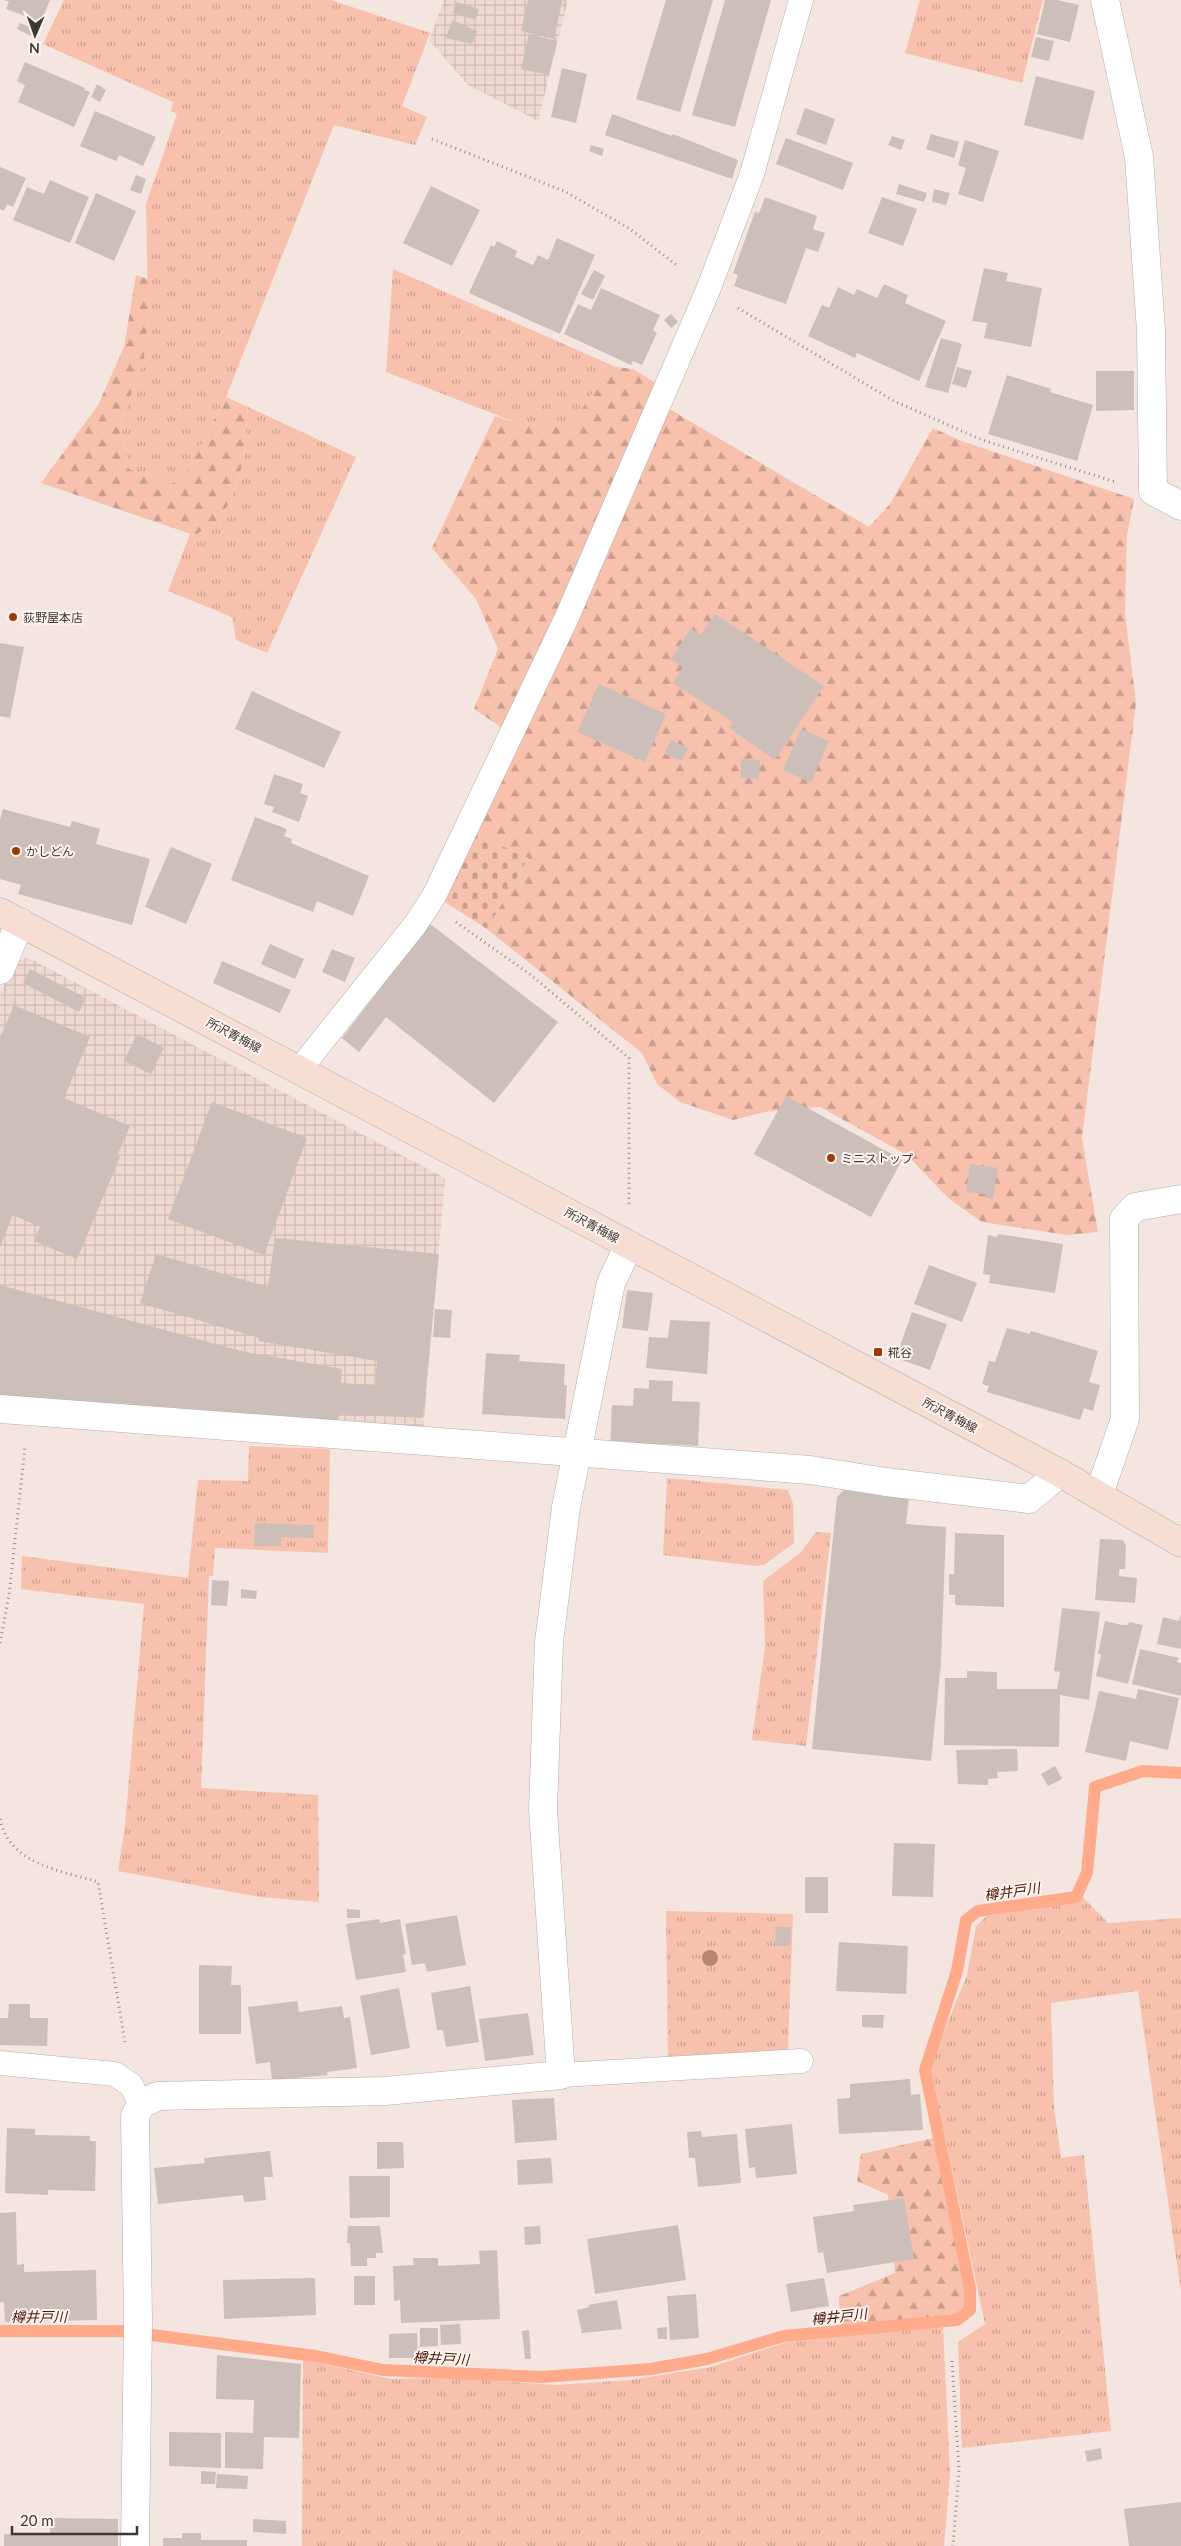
<svg xmlns="http://www.w3.org/2000/svg" width="1181" height="2546" font-family="Lato,'Noto Sans JP',sans-serif">
  <style>
    .industrial { fill: url(#industrial-grid) }
    .grass { fill: url(#grass-tufts) }
    .forest { fill: url(#forest-firs) }
    .cemetery { fill: url(#cemetery-stones) }
    .lines { fill: none; stroke-linecap: round; stroke-linejoin: round }
    .stream { stroke: #feaa8b; stroke-width: 12 }
    .building { fill: #ccbeb9 }
    .lane-casing { stroke: #b9aba6; stroke-width: 25 }
    .street-casing { stroke: #b9aba6; stroke-width: 29 }
    .secondary-casing { stroke: #b9aba6; stroke-width: 29 }
    .path { stroke: #948a87; stroke-width: 3; stroke-dasharray: 1 4; stroke-linecap: butt }
    .lane { stroke: #fff; stroke-width: 24 }
    .street { stroke: #fff; stroke-width: 28 }
    .secondary { stroke: #f7ded5; stroke-width: 28 }
    .tree { fill: #b58674 }
    .poi-dot { fill: #9f3a0b; stroke: #fff3ef; stroke-width: 2 }
    .labels { text-anchor: middle; dominant-baseline: central; stroke-width: 4; stroke-linejoin: round; paint-order: stroke }
    .poi-label { font-size: 12px; fill: #3d3836; stroke: #fff3ef; text-anchor: start }
    .street-label { font-size: 12px; fill: #3d3836; stroke: #fff3ef }
    .water-label { font-size: 14px; font-style: italic; fill: #4a1703; stroke: #fff3ef }
  </style>
  <defs>
    <pattern id="industrial-grid" width="8" height="8" patternUnits="userSpaceOnUse" patternTransform="scale(1.25)"><rect width="8" height="8" fill="#eed8d0"/><path d="M0 4h8M4 0v8" fill="none" stroke="#cdbab3"/></pattern>
    <pattern id="grass-tufts" width="24" height="20" patternUnits="userSpaceOnUse" patternTransform="scale(1.25)"><rect width="24" height="20" fill="#f8c1ad"/><path d="M3 7l-1-3M5 7V3M7 7l1-3M15 17l-1-3M17 17v-4M19 17l1-3" fill="none" stroke="#ca9e8e"/></pattern>
    <pattern id="forest-firs" width="22" height="20" patternUnits="userSpaceOnUse" patternTransform="scale(1.25)"><rect width="22" height="20" fill="#f8c1ad"/><path d="M5 1l3.5 6h-7zM16 11l3.5 6h-7z" fill="#ca9e8e"/></pattern>
    <pattern id="cemetery-stones" width="16" height="16" patternUnits="userSpaceOnUse" patternTransform="scale(1.25)"><rect width="16" height="16" fill="#f8c1ad"/><path d="M2 7V4a2 2 0 0 1 4 0v3zM10 15v-3a2 2 0 0 1 4 0v3z" fill="#ca9e8e"/></pattern>
  </defs>
  <rect width="100%" height="100%" fill="#f4e5e0"/>
  <g class="industrial">
    <polygon points="444,0 568,0 538,121 468,85 429,40"/>
    <polygon points="27,957 445,1178 423,1432 0,1399 0,995 13,963"/>
  </g>
  <g class="grass">
    <polygon points="64,0 331,0 430,33 402,106 427,117 415,145 334,125 226,397 184,478 170,484 129,469 120,424 144,360 148,318 146,204 177,114 171,111 173,102 43,44"/>
    <polygon points="920,0 1043,0 1022,83 905,53"/>
    <polygon points="393,269 616,367 604,374 574,423 546,427 520,424 386,372"/>
    <polygon points="248,407 356,457 267,653 236,640 232,617 168,591 190,534 194,535 219,523 233,494 243,463"/>
    <polygon points="249,1446 330,1449 328,1553 215,1548 213,1576 209,1576 201,1788 318,1795 319,1902 260,1897 118,1871 125,1826 144,1604 21,1589 22,1556 188,1578 198,1480 248,1481"/>
    <polygon points="667,1478 788,1490 793,1504 794,1543 764,1565 755,1566 663,1555"/>
    <polygon points="816,1532 831,1533 806,1746 752,1740 765,1646 763,1581 800,1553"/>
    <polygon points="1081,1895 1108,1923 1181,1918 1181,2292 1138,1991 1051,2003 1054,2107 1061,2158 1084,2155 1111,2431 962,2448 958,2342 985,2324 930,2066 967,1975 976,1926 987,1916 1078,1901"/>
    <polygon points="666,1911 793,1914 788,2050 668,2060"/>
    <polygon points="943,2326 950,2474 944,2546 302,2546 303,2359 390,2379 454,2378 557,2385 630,2380 711,2367 787,2342"/>
  </g>
  <g class="forest">
    <polygon points="136,275 148,279 148,318 144,360 120,424 129,469 170,484 184,478 226,397 248,407 243,463 233,494 219,523 194,535 41,483 98,405 124,347"/>
    <path d="M 616,367 L 633,369 L 654,382 L 657,399 L 671,410 L 869,527 L 890,504 L 933,428 L 959,440 L 1134,499 L 1127,535 L 1125,614 L 1136,703 L 1082,1138 L 1098,1232 L 1067,1235 L 982,1222 L 948,1198 L 907,1155 L 820,1107 L 765,1112 L 733,1120 L 680,1102 L 657,1084 L 642,1053 L 487,929 L 528,858 L 473,832 L 476,783 L 501,727 L 474,709 L 498,649 L 476,599 L 432,548 L 495,416 C 524,426 542,428 573,423 L 604,374 Z"/>
    <polygon points="934,2138 966,2284 967,2307 956,2316 840,2327 839,2296 895,2273 888,2195 857,2181 861,2154"/>
  </g>
  <polygon class="cemetery" points="473,832 528,858 487,929 440,899"/>
  <g class="lines">
    <polyline class="stream" points="0,2331 120,2331 316,2356 383,2370 542,2377 651,2369 707,2359 784,2336 957,2320 970,2310 970,2288 925,2070 957,1971 966,1920 978,1911 1076,1897 1087,1873 1095,1787 1143,1771 1181,1773"/>
  </g>
  <g class="building">
    <polygon points="4,0 50,0 41,22 6,9 9,2"/>
    <polygon points="528,0 565,0 562,1 554,39 521,31"/>
    <polygon points="666,0 713,0 680,112 636,99"/>
    <polygon points="725,0 771,0 735,127 692,115"/>
    <polygon points="1045,0 1057,0 1079,5 1070,42 1037,34"/>
    <polygon points="456,2 479,9 476,20 453,13"/>
    <polygon points="452,20 477,31 472,44 446,38"/>
    <polygon points="20,23 34,29 31,36 17,29"/>
    <polygon points="529,34 557,41 549,75 521,69"/>
    <polygon points="1036,37 1054,41 1049,61 1031,57"/>
    <polygon points="25,62 85,88 84,90 90,92 74,127 18,102 25,85 17,81"/>
    <polygon points="562,68 587,74 576,123 551,117"/>
    <polygon points="1036,76 1095,91 1083,140 1024,125"/>
    <polygon points="97,84 106,90 100,102 91,97"/>
    <polygon points="805,108 835,119 826,145 796,134"/>
    <polygon points="95,111 156,137 143,166 119,155 116,161 80,146"/>
    <polygon points="612,114 672,136 673,134 738,160 732,179 605,135"/>
    <polygon points="931,134 959,142 954,158 926,149"/>
    <polygon points="892,136 905,140 901,150 888,145"/>
    <polygon points="786,138 853,163 843,190 776,164"/>
    <polygon points="965,140 999,151 983,202 958,194 966,168 958,165"/>
    <polygon points="591,145 604,149 602,156 589,151"/>
    <polygon points="0,167 26,178 13,207 7,204 4,211 0,209"/>
    <polygon points="136,175 146,179 141,194 130,190"/>
    <polygon points="50,180 89,197 70,243 13,220 27,187 44,194"/>
    <polygon points="899,184 927,193 924,202 896,194"/>
    <polygon points="431,186 480,210 452,266 403,243"/>
    <polygon points="934,189 950,193 946,205 932,202"/>
    <polygon points="96,193 136,211 114,261 75,243"/>
    <polygon points="765,197 817,216 813,229 825,233 818,252 806,248 786,304 734,286 738,275 733,273 755,212 759,213"/>
    <polygon points="882,197 917,209 903,246 868,233"/>
    <polygon points="557,238 595,255 560,334 469,293 491,245 494,247 497,241 517,251 515,257 533,265 538,255 548,260"/>
    <polygon points="984,268 1008,273 1006,281 1042,288 1031,347 984,338 987,323 972,321"/>
    <polygon points="594,270 605,276 593,300 581,294"/>
    <polygon points="884,284 908,295 905,303 946,321 919,381 857,353 855,358 808,336 822,305 829,308 838,287 854,295 857,289 877,298"/>
    <polygon points="601,288 660,315 653,330 657,333 642,365 633,361 631,365 564,334 578,304 591,310"/>
    <polygon points="671,314 678,322 671,328 664,320"/>
    <polygon points="941,338 962,344 948,393 925,387"/>
    <polygon points="957,367 972,371 966,388 952,384"/>
    <polygon points="1096,371 1134,371 1134,410 1096,411"/>
    <polygon points="1007,375 1051,389 1050,392 1093,405 1077,461 988,434"/>
    <polygon points="715,614 824,686 775,760 729,728 733,722 673,683 683,667 671,659 691,628 701,635"/>
    <polygon points="0,643 24,647 10,718 0,716"/>
    <polygon points="599,684 666,714 645,762 577,732"/>
    <polygon points="252,691 341,732 324,768 235,729"/>
    <polygon points="801,729 829,741 811,783 783,770"/>
    <polygon points="671,740 688,748 682,761 664,754"/>
    <polygon points="741,759 760,760 759,779 741,778"/>
    <polygon points="274,774 303,784 300,793 308,796 299,822 272,812 274,807 264,804"/>
    <polygon points="3,809 70,827 72,821 100,829 96,844 150,859 132,925 18,894 21,885 0,879 0,820"/>
    <polygon points="255,817 287,829 284,836 292,839 291,843 369,876 353,916 317,901 313,912 231,880"/>
    <polygon points="171,847 212,864 186,924 145,907"/>
    <polygon points="430,924 558,1022 494,1103 386,1017 359,1052 342,1038"/>
    <polygon points="270,944 304,959 295,979 261,964"/>
    <polygon points="332,949 355,958 345,982 322,972"/>
    <polygon points="222,961 291,990 280,1013 213,983"/>
    <polygon points="30,969 86,998 79,1012 23,983"/>
    <polygon points="14,1005 90,1037 64,1098 130,1126 117,1156 120,1157 77,1259 34,1241 40,1227 13,1215 0,1247 0,1038"/>
    <polygon points="137,1034 164,1048 151,1074 124,1061"/>
    <polygon points="786,1096 902,1160 871,1217 754,1154"/>
    <polygon points="212,1102 307,1138 264,1255 168,1219"/>
    <polygon points="970,1164 998,1168 993,1199 985,1198 985,1194 966,1192"/>
    <polygon points="998,1234 1063,1244 1055,1293 989,1283 990,1275 983,1274 988,1235 997,1237"/>
    <polygon points="275,1238 439,1254 423,1418 339,1414 338,1426 0,1397 0,1285 245,1352 342,1369 341,1383 375,1385 377,1361 259,1341 259,1338 140,1303 156,1254 268,1287"/>
    <polygon points="929,1265 977,1283 962,1322 914,1304"/>
    <polygon points="627,1290 653,1293 648,1331 622,1328"/>
    <polygon points="435,1309 452,1310 450,1338 433,1337"/>
    <polygon points="912,1312 947,1324 930,1370 896,1358"/>
    <polygon points="670,1320 710,1322 707,1374 646,1368 649,1337 668,1338"/>
    <polygon points="1007,1328 1030,1334 1031,1331 1098,1351 1089,1382 1100,1385 1093,1411 1084,1408 1080,1420 987,1392 989,1386 982,1384 989,1361 995,1362"/>
    <polygon points="486,1353 520,1355 519,1361 565,1364 564,1385 567,1385 565,1419 482,1414"/>
    <polygon points="649,1380 673,1381 672,1401 700,1402 698,1446 662,1444 662,1448 610,1448 612,1405 633,1406 634,1388 649,1389"/>
    <polygon points="844,1490 909,1497 906,1524 946,1527 941,1663 931,1761 812,1749 837,1497"/>
    <polygon points="255,1523 314,1525 314,1538 281,1537 281,1546 254,1546"/>
    <polygon points="955,1533 1004,1535 1004,1607 955,1605 955,1595 949,1595 949,1574 954,1574"/>
    <polygon points="1100,1539 1123,1540 1126,1546 1125,1569 1119,1569 1119,1576 1137,1578 1135,1603 1095,1600"/>
    <polygon points="212,1580 229,1581 227,1606 211,1605"/>
    <polygon points="241,1589 257,1591 256,1599 241,1598"/>
    <polygon points="1062,1608 1100,1612 1089,1700 1060,1695 1059,1747 944,1745 945,1678 967,1678 967,1671 997,1672 997,1689 1057,1689 1060,1672 1054,1671"/>
    <polygon points="1181,1614 1181,1649 1157,1644 1163,1617 1179,1621"/>
    <polygon points="1105,1621 1122,1625 1128,1625 1129,1622 1143,1625 1128,1684 1096,1676 1101,1655 1098,1653"/>
    <polygon points="1140,1649 1179,1658 1177,1662 1181,1663 1181,1696 1132,1684"/>
    <polygon points="1138,1689 1179,1698 1168,1750 1130,1741 1126,1761 1085,1752 1099,1691 1136,1699"/>
    <polygon points="1017,1749 1018,1771 997,1772 998,1778 988,1779 988,1785 958,1784 956,1750"/>
    <polygon points="1055,1766 1062,1779 1048,1786 1041,1774"/>
    <polygon points="894,1843 935,1844 933,1897 892,1896"/>
    <rect x="805" y="1877" width="23" height="36"/>
    <polygon points="347,1909 360,1910 360,1918 347,1918"/>
    <polygon points="457,1915 466,1965 427,1972 425,1963 412,1965 405,1924"/>
    <polygon points="379,1919 380,1923 400,1919 406,1954 403,1955 406,1972 356,1980 346,1924"/>
    <polygon points="776,1927 791,1927 790,1946 775,1946"/>
    <polygon points="839,1942 908,1946 906,1994 836,1991"/>
    <polygon points="199,1965 232,1966 231,1985 241,1985 241,2034 199,2034"/>
    <polygon points="470,1986 479,2042 446,2047 443,2030 437,2030 431,1993"/>
    <polygon points="399,1988 410,2048 371,2055 360,1996"/>
    <polygon points="297,2001 299,2012 342,2006 344,2018 350,2017 357,2068 327,2072 328,2075 272,2080 270,2062 256,2064 248,2007"/>
    <polygon points="9,2004 30,2004 30,2018 48,2018 47,2046 0,2045 0,2018 8,2018"/>
    <polygon points="528,2013 534,2055 485,2061 479,2019"/>
    <polygon points="862,2015 884,2015 883,2028 862,2027"/>
    <polygon points="910,2079 911,2095 920,2094 923,2130 839,2134 837,2099 850,2098 850,2084"/>
    <polygon points="554,2098 557,2140 515,2143 512,2100"/>
    <polygon points="792,2124 797,2174 756,2178 755,2167 749,2168 745,2129"/>
    <polygon points="7,2128 35,2129 35,2135 90,2136 90,2141 96,2141 95,2191 48,2190 48,2195 5,2193"/>
    <polygon points="701,2131 702,2137 737,2134 741,2183 698,2187 695,2158 689,2158 687,2132"/>
    <polygon points="377,2142 403,2142 404,2168 377,2169"/>
    <polygon points="270,2151 273,2177 264,2177 266,2200 244,2202 243,2195 158,2204 154,2168 205,2163 204,2158"/>
    <polygon points="551,2158 553,2183 518,2185 517,2160"/>
    <polygon points="349,2176 390,2176 390,2217 350,2218"/>
    <polygon points="904,2198 914,2259 827,2273 823,2252 818,2253 813,2217 854,2211 853,2205"/>
    <polygon points="16,2212 17,2265 24,2264 24,2272 96,2270 97,2320 5,2322 4,2302 0,2302 0,2213"/>
    <polygon points="678,2225 686,2280 595,2294 587,2239"/>
    <polygon points="348,2226 380,2226 383,2253 376,2253 376,2258 367,2258 367,2266 351,2266 350,2243 347,2243"/>
    <polygon points="540,2226 541,2244 525,2245 524,2227"/>
    <polygon points="497,2250 500,2319 401,2323 400,2300 394,2301 393,2266 414,2265 413,2258 438,2258 438,2266 480,2264 479,2251"/>
    <rect x="354" y="2276" width="21" height="29"/>
    <polygon points="315,2278 316,2315 224,2319 223,2280"/>
    <polygon points="824,2278 829,2306 791,2312 786,2284"/>
    <polygon points="696,2294 699,2338 670,2340 667,2296"/>
    <polygon points="617,2300 622,2329 582,2333 577,2310 589,2307 588,2305"/>
    <polygon points="460,2324 461,2344 441,2345 440,2325"/>
    <polygon points="667,2327 667,2339 658,2339 657,2328"/>
    <polygon points="420,2328 438,2328 438,2346 420,2347"/>
    <polygon points="529,2330 531,2359 525,2359 522,2331"/>
    <polygon points="417,2333 418,2358 389,2358 389,2334"/>
    <polygon points="217,2355 301,2364 299,2438 264,2437 263,2469 225,2468 225,2432 253,2433 254,2400 216,2399"/>
    <polygon points="169,2432 221,2433 221,2468 169,2466"/>
    <polygon points="1101,2448 1102,2459 1087,2462 1085,2451"/>
    <polygon points="201,2471 216,2472 215,2484 201,2484"/>
    <polygon points="217,2474 248,2476 247,2489 216,2488"/>
    <polygon points="1181,2502 1181,2546 1129,2546 1124,2509"/>
    <polygon points="50,2518 118,2519 118,2546 4,2546 4,2534 50,2535"/>
    <polygon points="253,2519 286,2521 286,2534 253,2532"/>
    <polygon points="182,2533 201,2533 201,2540 247,2540 247,2546 163,2546 163,2538 182,2538"/>
  </g>
  <g class="lines">
    <defs>
      <g id="lane">
        <polyline points="299,1070 415,925 434,896 567,617 708,290 752,174 801,0"/>
        <polyline points="0,2063 115,2074 131,2085 141,2105"/>
        <polyline points="561,2075 801,2061"/>
      </g>
      <g id="street">
        <polyline points="1105,0 1139,157 1151,331 1153,491 1181,506"/>
        <polyline points="0,970 20,922"/>
        <polyline points="0,1409 810,1470 886,1482 1029,1499 1060,1473"/>
        <polyline points="1099,1494 1125,1419 1124,1219 1135,1207 1181,1199"/>
        <polyline points="135,2546 138,2321 135,2116 141,2105 157,2096 385,2091 561,2075 543,1810 549,1642 566,1507 611,1283 629,1245"/>
      </g>
      <polyline id="secondary" points="0,912 1060,1473 1181,1543"/>
    </defs>
    <use href="#lane" class="lane-casing"/>
    <use href="#street" class="street-casing"/>
    <use href="#secondary" class="secondary-casing"/>
    <g class="path">
      <polyline points="432,139 564,191 630,229 679,267"/>
      <polyline points="738,308 894,401 982,440 1116,482"/>
      <polyline points="456,922 531,975 629,1058 629,1204"/>
      <polyline points="0,1643 9,1595 25,1447"/>
      <path d="M 0,1819 C 10,1865 60,1870 98,1882 L 125,2042"/>
      <polyline points="952,2361 959,2470 953,2546"/>
    </g>
    <use href="#lane" class="lane"/>
    <use href="#street" class="street"/>
    <use href="#secondary" class="secondary"/>
  </g>
  <circle class="tree" cx="710" cy="1958" r="8"/>
  <g class="poi-dot">
    <circle cx="13" cy="617" r="5"/>
    <circle cx="16" cy="851" r="5"/>
    <circle cx="831" cy="1158" r="5"/>
    <rect x="873" y="1347" width="10" height="10" rx="2.5"/>
  </g>
  <g class="labels">
    <g class="poi-label">
      <text x="23" y="617">荻野屋本店</text>
      <text x="26" y="851">かしどん</text>
      <text x="841" y="1158">ミニストップ</text>
      <text x="888" y="1352">糀谷</text>
    </g>
    <g class="street-label">
      <text transform="translate(234 1035) rotate(28)">所沢青梅線</text>
      <text transform="translate(592 1225) rotate(28)">所沢青梅線</text>
      <text transform="translate(950 1415) rotate(28)">所沢青梅線</text>
    </g>
    <g class="water-label">
      <text transform="translate(1012 1891) rotate(-8)">樽井戸川</text>
      <text x="39" y="2316">樽井戸川</text>
      <text transform="translate(839 2316) rotate(-6)">樽井戸川</text>
      <text transform="translate(441 2358) rotate(3)">樽井戸川</text>
    </g>
  </g>
  <g transform="translate(35 35) rotate(182)" stroke="#fff3ef" stroke-width="4" paint-order="stroke">
  <path d="M0-4L9 19L0 12L-9 19Z" fill="#3d3836"/>
  <text y="-8" font-size="14" font-weight="bold" text-anchor="middle" fill="#3d3836">N</text>
  </g>
  <path d="M12 2526v8h125v-8" fill="none" stroke="#3d3836" stroke-width="2.5"/>
  <text x="20" y="2526" font-size="15" fill="#3d3836" stroke="#fff3ef" stroke-width="4" paint-order="stroke">20 m</text>
</svg>
